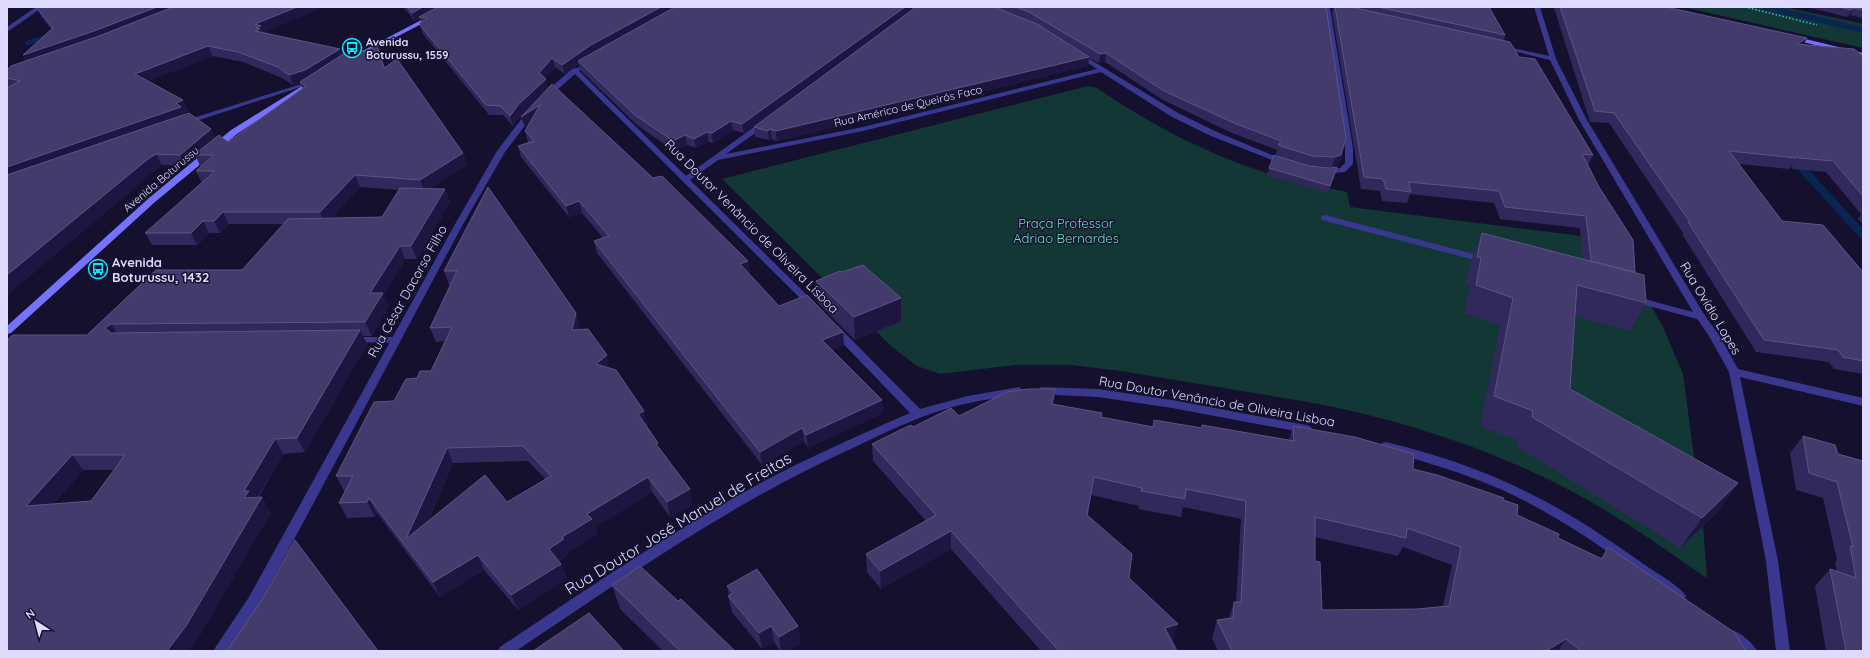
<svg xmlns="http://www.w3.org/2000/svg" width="1870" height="658" font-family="Quicksand,sans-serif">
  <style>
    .green { fill: #123735 }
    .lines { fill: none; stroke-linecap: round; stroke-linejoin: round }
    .stream-far1 { stroke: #092552; stroke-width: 5.5 }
    .stream { stroke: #092552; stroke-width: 8 }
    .path { stroke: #28c6ba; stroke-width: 1.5; stroke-dasharray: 1.5 2; stroke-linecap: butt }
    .service { fill: #3a388e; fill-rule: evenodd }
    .minor { fill: #3a388e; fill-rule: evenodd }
    .secondary { fill: #7472ff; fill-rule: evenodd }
    .wall { fill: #31285b; fill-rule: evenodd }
    .shaded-wall { fill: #1e1641 }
    .building { fill: #443b6d; stroke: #5c5484; fill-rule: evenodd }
    .labels { text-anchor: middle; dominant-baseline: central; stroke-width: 3; stroke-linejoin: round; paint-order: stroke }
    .far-poi-label { font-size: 11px; font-weight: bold; fill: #dfdbff; stroke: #14102d; text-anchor: start }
    .far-street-label { font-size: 11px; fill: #dfdbff; stroke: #14102d }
    .park-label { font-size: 13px; fill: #5ee8c4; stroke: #14102d }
    .street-label { font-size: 13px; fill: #dfdbff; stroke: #14102d }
    .poi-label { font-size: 13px; font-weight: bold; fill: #dfdbff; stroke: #14102d; text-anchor: start }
    .near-street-label { font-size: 16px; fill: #dfdbff; stroke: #14102d }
  </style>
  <rect width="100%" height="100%" fill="#14102d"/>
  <g class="green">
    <polygon points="1683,7 1784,7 1855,22 1863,24 1863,48"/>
    <path d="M 1088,86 L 1097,88 C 1161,132 1233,167 1309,185 C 1322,188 1335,189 1347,192 L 1350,207 L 1614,240 L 1663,327 L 1683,374 L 1703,524 L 1707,578 C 1671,554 1636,528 1598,506 C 1509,454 1409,421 1308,402 L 1121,371 L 1071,365 L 1015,365 L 940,374 L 917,366 L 892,347 L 722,179 Z"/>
  </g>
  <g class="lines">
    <g class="stream-far1">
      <polyline points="1765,7 1863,30"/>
      <polyline points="28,43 52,35"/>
    </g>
    <polyline class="stream" points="1797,163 1863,235"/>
    <polyline class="path" points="1745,7 1817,25"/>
    <g class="service">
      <polygon points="1325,215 1489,258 1491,260 1486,263 1322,220 1321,218 1322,216"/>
      <polygon points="1633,296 1704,315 1706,317 1701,320 1630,301 1628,299"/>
      <polygon points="352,337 395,337 400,340 395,343 348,342 347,340 348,338"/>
    </g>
    <g class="minor">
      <polygon points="36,7 43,7 7,32 7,27"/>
      <polygon points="1325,7 1330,8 1353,148 1353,164 1345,172 1323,174 1320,174 1320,170 1340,168 1345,163 1345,148"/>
      <polygon points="1534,7 1540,7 1556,59 1587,120 1705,316 1719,335 1738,369 1863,398 1863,406 1740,377 1778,561 1790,651 1776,651 1766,561 1729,372 1709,336 1696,317 1579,120 1550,60 1501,48 1504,46 1549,56"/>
      <polygon points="1078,52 1178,113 1217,132 1289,162 1288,164 1282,164 1211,136 1172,117 1101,72 863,131 718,160 690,180 815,303 817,305 812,308 809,307 575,74 548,98 541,96 572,69 580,67 581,68 579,71 686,176 761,122 767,122 768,124 726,154 863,127 1097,69 1076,55 1076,53"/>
      <polygon points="311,81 316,82 187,124 181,124 180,122"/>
      <polygon points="529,109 532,109 536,111 505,152 462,226 259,605 228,651 213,651 249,597 454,226 497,151"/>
      <path d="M 834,325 L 838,326 L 920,409 L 968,396 L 1019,387 L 1024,391 L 1019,395 C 986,399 953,405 922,417 C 895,427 868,441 842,453 C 726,507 622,580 516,651 L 498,651 L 500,647 C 584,591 668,534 757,485 C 807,458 859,435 910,413 L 830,330 L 829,328 L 830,326 Z"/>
      <polygon points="1041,387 1098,389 1172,400 1306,425 1310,426 1312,429 1310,432 1306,433 1172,408 1098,397 1037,394 1036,391"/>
      <path d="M 1386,442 C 1435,454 1484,470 1529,493 C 1570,513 1608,539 1645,565 C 1655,572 1680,586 1686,596 L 1684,600 L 1679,602 L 1674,600 C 1619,559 1563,517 1500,489 C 1461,472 1422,461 1382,449 L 1380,446 L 1382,443 Z"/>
      <path d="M 1732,630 C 1741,633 1753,643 1757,651 L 1740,651 L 1727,640 L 1725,636 L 1727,632 Z"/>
    </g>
    <g class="secondary">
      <polygon points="446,7 454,7 354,59 349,58"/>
      <polygon points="1793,36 1863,53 1863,57 1791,39 1790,38"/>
      <polygon points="312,80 317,81 237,134 155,202 11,333 7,334 7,326 149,198 231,130"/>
    </g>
  </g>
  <g class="wall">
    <path d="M 36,7 L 323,7 L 264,32 L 342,55 L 365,52 L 377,45 L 385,67 L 463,153 L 467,165 L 429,189 L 445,189 L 450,202 L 417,259 L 405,259 L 384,294 L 389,306 L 372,336 L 363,336 L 367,344 L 305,452 L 283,454 L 258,498 L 271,512 L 197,640 L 7,651 L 87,335 L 156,270 L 242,270 L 284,224 L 229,224 L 220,233 L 209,233 L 197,245 L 152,245 L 145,233 L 202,183 L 196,171 L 201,166 L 200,166 L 196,157 L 186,166 L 162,165 L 154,171 L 7,295 L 7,88 L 8,88 L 7,87 L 7,70 L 26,60 L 23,55 L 51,29 L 41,16 ZM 213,56 L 243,62 L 282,78 L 293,85 L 300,83 L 303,89 L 228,142 L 215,138 L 211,129 L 185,114 L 184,112 L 189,111 L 148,81 ZM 360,187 L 400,190 L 382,217 L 331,218 ZM 83,470 L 114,470 L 91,501 L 53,504 Z"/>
    <polygon points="403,7 1326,7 1346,138 1339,165 1332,167 1311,166 1335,175 1328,193 1267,175 1269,168 1302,164 1276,155 1277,150 1232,133 1163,100 1105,62 1099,63 1089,58 1088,66 777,141 772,139 769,140 755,137 754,127 848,58 744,133 733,130 713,143 709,142 696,148 687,145 674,151 637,125 580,70 579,64 565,74 555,67 545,78 549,89 653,178 748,261 750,273 749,274 779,306 844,345 832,350 882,400 883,413 808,448 804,441 762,465 597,253 594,241 603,238 582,213 569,217 521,157 518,146 528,142 525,131 528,125 525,127 521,117 544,93 522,114 513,126 503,115 489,115 423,34 420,25 421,22 420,19 415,21"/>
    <polygon points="1333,7 1489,7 1505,35 1504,40 1519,57 1593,155 1588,166 1635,272 1646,303 1630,331 1575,316 1570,389 1738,483 1717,513 1680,548 1517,447 1518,440 1480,426 1500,326 1464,313 1470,286 1465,285 1471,261 1482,233 1583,259 1580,228 1500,219 1494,203 1410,194 1407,203 1382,201 1380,191 1361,189 1332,13"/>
    <polygon points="1555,7 1666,7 1807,38 1803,45 1863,56 1863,224 1858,219 1861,214 1826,172 1793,169 1791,167 1789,169 1739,164 1782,221 1863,272 1863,374 1834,369 1829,362 1756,352 1682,234 1683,233 1609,123 1590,122 1554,8"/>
    <polygon points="1807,7 1863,7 1863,18 1850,15 1847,17"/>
    <path d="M 488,187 L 576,313 L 580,327 L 579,329 L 610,369 L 648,425 L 646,426 L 693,504 L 670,517 L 652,492 L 595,527 L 597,534 L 568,552 L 569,554 L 559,561 L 561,564 L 567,579 L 518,610 L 484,570 L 440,597 L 377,513 L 375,517 L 347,518 L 339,503 L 345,491 L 344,491 L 336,476 L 394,401 L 417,378 L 431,371 L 445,341 L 436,342 L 430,328 L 450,285 L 449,285 L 444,271 ZM 528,461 L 546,480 L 507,502 L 428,522 L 453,463 Z"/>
    <polygon points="842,272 901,298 901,321 855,340 818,303 816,281"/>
    <path d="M 1055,389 L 1054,405 L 1101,417 L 1153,427 L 1201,428 L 1202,425 L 1289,440 L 1293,426 L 1413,469 L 1503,500 L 1517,515 L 1558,538 L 1601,558 L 1608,547 L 1746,651 L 1218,651 L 1212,638 L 1217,620 L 1229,618 L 1234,602 L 1236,602 L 1241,519 L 1183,507 L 1181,517 L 1138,509 L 1139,506 L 1091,495 L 1088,516 L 1129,578 L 1173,642 L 1172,642 L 1177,651 L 1041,651 L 951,549 L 881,589 L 867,572 L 866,554 L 926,521 L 873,461 L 872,444 L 913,427 L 959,416 ZM 1315,537 L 1398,556 L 1403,547 L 1452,565 L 1443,606 L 1417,609 L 1322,610 L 1315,561 Z"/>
    <polygon points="1803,436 1838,454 1863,461 1863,651 1826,651 1815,586 1830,569 1837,571 1835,563 1837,560 1823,498 1796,490 1790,453"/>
    <polygon points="612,585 678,601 735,651 663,651 620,609"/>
    <polygon points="727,586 801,643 787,651 780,651 774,642 762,649 732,612 728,596 729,595"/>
  </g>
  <g class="shaded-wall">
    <polygon points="157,7 186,7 29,65 23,55"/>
    <polygon points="297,7 323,7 264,32 255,31 255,24"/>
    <polygon points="423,7 443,7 419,17 420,19 415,21 412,13"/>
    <polygon points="661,7 678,7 578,61 579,64 565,74 562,65 591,45"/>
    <polygon points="905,7 917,7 744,133 742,124"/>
    <polygon points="1854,8 1850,15 1847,17 1851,10"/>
    <polygon points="1807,38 1802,47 1797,44"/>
    <polygon points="208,46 213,56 140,84 135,74"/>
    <polygon points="340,49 344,59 300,82 300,83 293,85 289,75"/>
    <polygon points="1106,53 1105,62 1099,63 1100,54"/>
    <polygon points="1089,57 1088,66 777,141 776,131"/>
    <polygon points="552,58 555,67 542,82 539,73"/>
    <polygon points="546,79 549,89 522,114 513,126 510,116 519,104"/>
    <polygon points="183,100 189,111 184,112 187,117 7,181 7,167"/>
    <polygon points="540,105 543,116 525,127 521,117"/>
    <polygon points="731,121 733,130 713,143 712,133"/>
    <polygon points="211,129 216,140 194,155 196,157 186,166 180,155"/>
    <polygon points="770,129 772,139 769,140 768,131"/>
    <polygon points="707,132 709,142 696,148 694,139"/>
    <polygon points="685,135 687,145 674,151 673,141"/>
    <polygon points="463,153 467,165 425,192 420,180"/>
    <polygon points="156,154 162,165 154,171 7,295 7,275 148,159"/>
    <polygon points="1341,155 1339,165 1332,167 1335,157"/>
    <polygon points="1797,156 1791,167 1789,169 1796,158"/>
    <polygon points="1337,167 1335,175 1328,193 1330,186"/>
    <polygon points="355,175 360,187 325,224 320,212"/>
    <polygon points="445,189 450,202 417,259 411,246"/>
    <polygon points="579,201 582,213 569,217 566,206"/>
    <polygon points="223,212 229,224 220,233 214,221"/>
    <polygon points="203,221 209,233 197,245 191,233"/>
    <polygon points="400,246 405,259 384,294 389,306 372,336 365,322 370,293"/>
    <polygon points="748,261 750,273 742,276 740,264"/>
    <polygon points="901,298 901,321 855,340 854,317"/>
    <polygon points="576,313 580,327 576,344 572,330"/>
    <polygon points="111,324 120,338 114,341 105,328"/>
    <polygon points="360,330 367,344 305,452 297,438"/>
    <polygon points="843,332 844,345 824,353 822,340"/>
    <polygon points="607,355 610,369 596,364"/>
    <polygon points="1055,389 1054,406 1052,404"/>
    <polygon points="882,400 883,413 808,448 806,435"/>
    <polygon points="644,411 648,425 642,429 638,414"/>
    <polygon points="802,428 804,441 762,465 760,452"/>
    <polygon points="275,439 283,454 255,501 262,497 271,512 197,640 189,651 167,651 244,498 244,491"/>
    <polygon points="447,448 453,463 414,554 406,539"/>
    <polygon points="72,455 83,470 38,520 26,506"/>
    <polygon points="648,477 652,492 595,527 597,534 568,552 569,554 554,564 549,549 587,514"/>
    <polygon points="1094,477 1091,495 1085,533 1087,515"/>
    <polygon points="1738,483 1717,513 1680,548 1702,518"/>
    <polygon points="690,489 693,504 670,517 667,502"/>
    <polygon points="369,498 377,513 375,517 367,502"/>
    <polygon points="951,531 951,549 881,589 880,571"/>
    <polygon points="478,555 484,570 440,597 433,582"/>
    <polygon points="561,564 567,579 518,610 511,595"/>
    <polygon points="1178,624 1173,642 1161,646 1165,628"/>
    <polygon points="771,626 774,642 762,649 759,633"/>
    <polygon points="798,626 801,643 787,651 781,651 779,637"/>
    <polygon points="1566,639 1558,651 1546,651"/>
  </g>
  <g class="building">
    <polygon points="36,7 157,7 94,31 23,55 53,28"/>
    <polygon points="173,7 297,7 255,24 261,26 256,28 260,29 255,31 340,49 305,70 289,75 278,67 238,52 208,46 135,74 183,100 176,103 181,107 7,167 7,88 20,81 7,78 7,70 11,66 99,36"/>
    <polygon points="407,7 423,7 412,13"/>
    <polygon points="438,7 661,7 591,45 562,65 552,58 539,73 546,79 519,104 510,116 500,106 486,105 420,25 420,23 428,18 419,17"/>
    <polygon points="675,7 905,7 742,124 731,121 712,133 707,132 694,139 685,135 673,141 635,115 578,61"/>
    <polygon points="916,7 994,7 1037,24 1089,57 776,131 770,129 768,131 754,127"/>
    <polygon points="1016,7 1326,7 1346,138 1341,155 1335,157 1312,156 1278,145 1281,141 1234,123 1164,91 1106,53 1100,54 1029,12"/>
    <polygon points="1335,7 1351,7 1510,42 1519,57 1535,59 1593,155 1582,154 1599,187 1633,240 1635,272 1591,261 1586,216 1505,207 1499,191 1409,182 1411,192 1386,189 1383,179 1364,177"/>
    <polygon points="1378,7 1489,7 1505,35"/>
    <polygon points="1560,7 1666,7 1807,38 1797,44 1854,49 1863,56 1863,196 1833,161 1799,158 1797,156 1796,158 1729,151 1782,221 1823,225 1863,272 1863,361 1843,357 1838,350 1764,340 1688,222 1690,222 1614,113 1595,111"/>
    <polygon points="1839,7 1863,7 1863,10 1854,8 1851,10"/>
    <polygon points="377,45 384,68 397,59 463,153 420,180 355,175 320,212 223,212 214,221 203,221 191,233 145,233 215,171 196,171 214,155 194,155 219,135 228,142 306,86 300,82 351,49 365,52"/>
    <polygon points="552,84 653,178 662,176 748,261 740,264 779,306 807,295 843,332 822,340 882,400 806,435 802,428 760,452 594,241 609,236 579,201 566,206 518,146 534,141 525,131 540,105 521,117"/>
    <polygon points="189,113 211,129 180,155 156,154 148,159 7,275 7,175"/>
    <polygon points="1274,155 1309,166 1330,168 1337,167 1330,186 1269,168"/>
    <path d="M 488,187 L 576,313 L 572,330 L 588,329 L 607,355 L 596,364 L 616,370 L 644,411 L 638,414 L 658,443 L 656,444 L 690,489 L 667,502 L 648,477 L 587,514 L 592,519 L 562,537 L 564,539 L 549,549 L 561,564 L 511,595 L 478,555 L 433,582 L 369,498 L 367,502 L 339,503 L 353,476 L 336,476 L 374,402 L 394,401 L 406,379 L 417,378 L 420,371 L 431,371 L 452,327 L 430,328 L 457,271 L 444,271 ZM 523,446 L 551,476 L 507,502 L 485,475 L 406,539 L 447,448 Z"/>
    <path d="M 400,188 L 445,189 L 411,246 L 400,246 L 370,293 L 383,293 L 365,322 L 111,324 L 105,328 L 111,333 L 360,330 L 297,438 L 275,439 L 244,491 L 249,491 L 244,498 L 262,497 L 186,626 L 167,651 L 7,651 L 7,340 L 13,335 L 87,335 L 156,270 L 242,270 L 288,219 L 382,217 ZM 72,455 L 125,455 L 91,501 L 26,506 Z"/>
    <polygon points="1482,233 1644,275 1646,303 1577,285 1570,389 1738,483 1702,518 1532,417 1533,411 1494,396 1513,298 1476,285 1481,258 1477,257"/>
    <polygon points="863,265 901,298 854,317 816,281 840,271 842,272"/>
    <path d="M 1028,389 L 1055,389 L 1052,404 L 1102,413 L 1101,417 L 1153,427 L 1154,420 L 1202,428 L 1202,425 L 1294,441 L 1293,426 L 1355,437 L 1414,454 L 1413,469 L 1437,475 L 1504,498 L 1503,500 L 1518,505 L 1517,515 L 1559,534 L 1558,538 L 1602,559 L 1608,547 L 1734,632 L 1746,651 L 1581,651 L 1566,639 L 1546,651 L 1232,651 L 1217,620 L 1233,618 L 1234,602 L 1241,602 L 1246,501 L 1186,489 L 1185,499 L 1141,491 L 1142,488 L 1094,477 L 1087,515 L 1132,554 L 1129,578 L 1178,624 L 1165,628 L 1177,651 L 1059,651 L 951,531 L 880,571 L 866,554 L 936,515 L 872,444 L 900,430 L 911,425 L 913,427 L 951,408 L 959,416 L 1007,392 ZM 1315,517 L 1406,538 L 1407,528 L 1461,547 L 1449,606 L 1417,609 L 1322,610 L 1320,562 L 1315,561 Z"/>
    <polygon points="1803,436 1835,445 1838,454 1863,461 1863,651 1846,651 1830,569 1856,578 1850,546 1853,547 1837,482 1809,473"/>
    <polygon points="295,540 378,651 227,651 262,600"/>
    <polygon points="640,566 678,601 681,599 735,651 680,651 612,585"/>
    <polygon points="757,569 798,626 779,637 771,626 759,633 728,596 733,593 727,586"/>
    <polygon points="589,613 624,651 533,651"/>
  </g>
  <defs>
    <symbol id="bus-ring" viewBox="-11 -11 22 22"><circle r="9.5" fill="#14102d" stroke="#07e9ff" stroke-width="1.5"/><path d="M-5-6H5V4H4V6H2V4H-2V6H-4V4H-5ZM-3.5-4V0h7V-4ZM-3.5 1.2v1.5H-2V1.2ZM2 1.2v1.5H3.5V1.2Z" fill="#07e9ff"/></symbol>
  </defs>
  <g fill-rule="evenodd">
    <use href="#bus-ring" x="341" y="37" width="22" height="22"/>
    <use href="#bus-ring" x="87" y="258" width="22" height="22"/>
  </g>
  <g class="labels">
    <g class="far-poi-label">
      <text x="366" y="42">Avenida<tspan x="366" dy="13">Boturussu, 1559</tspan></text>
    </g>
    <g class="far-street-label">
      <text transform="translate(908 106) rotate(-13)">Rua Américo de Queirós Faco</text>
      <text transform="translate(161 179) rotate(-40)">Avenida Boturussu</text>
    </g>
    <g class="park-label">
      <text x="1066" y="223">Praça Professor<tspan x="1066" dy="15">Adriao Bernardes</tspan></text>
    </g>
    <g class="street-label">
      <text transform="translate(752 226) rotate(45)">Rua Doutor Venâncio de Oliveira Lisboa</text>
      <text transform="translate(407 291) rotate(-61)">Rua César Dacorso Filho</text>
      <text transform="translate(1711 308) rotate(59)">Rua Ovídio Lopes</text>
      <text transform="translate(1217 401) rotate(10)">Rua Doutor Venâncio de Oliveira Lisboa</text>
    </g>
    <g class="poi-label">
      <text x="112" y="262">Avenida<tspan x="112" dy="15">Boturussu, 1432</tspan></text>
    </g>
    <g class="near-street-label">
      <text transform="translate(678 523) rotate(-31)">Rua Doutor José Manuel de Freitas</text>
    </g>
  </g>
  <rect width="1870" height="658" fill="none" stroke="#dfdbff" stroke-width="16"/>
  <g transform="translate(36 622) rotate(324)" stroke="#14102d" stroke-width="3" paint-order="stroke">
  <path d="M0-3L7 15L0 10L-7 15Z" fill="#dfdbff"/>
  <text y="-6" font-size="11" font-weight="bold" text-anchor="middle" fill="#dfdbff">N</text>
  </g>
</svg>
